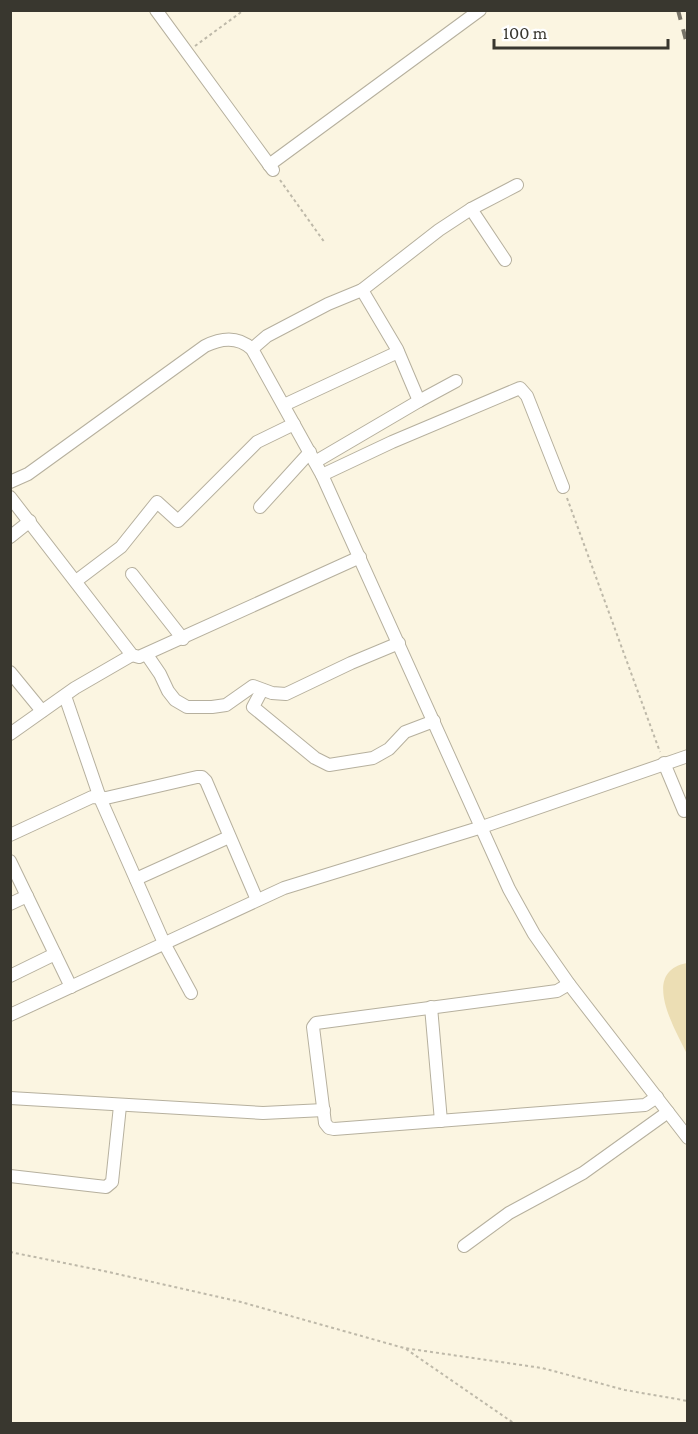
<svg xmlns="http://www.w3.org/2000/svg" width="698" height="1434" font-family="'Crimson Pro',serif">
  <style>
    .green { fill: #ecdeb4 }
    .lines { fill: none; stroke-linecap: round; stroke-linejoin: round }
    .minor-casing { stroke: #b6b09e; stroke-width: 14 }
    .path { stroke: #beb9a9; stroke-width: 2; stroke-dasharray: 3 3; stroke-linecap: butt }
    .minor { stroke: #fff; stroke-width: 12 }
    .rail { stroke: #787468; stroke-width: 4; stroke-dasharray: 10 10; stroke-linecap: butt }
  </style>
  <rect width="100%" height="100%" fill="#fbf5e1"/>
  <path class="green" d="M 687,963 L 688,963 L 687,1054 C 675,1029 640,972 687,963 Z"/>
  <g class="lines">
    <defs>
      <g id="minor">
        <polyline points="156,10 273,170"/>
        <polyline points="269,165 480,10"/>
        <polyline points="471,209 505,260"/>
        <polyline points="362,290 397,349 419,401"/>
        <polyline points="252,349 267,336 328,304 362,290 439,230 471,209 517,185"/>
        <polyline points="284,405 398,352"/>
        <polyline points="315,462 419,401 456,381"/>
        <polyline points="322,475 392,442 520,388 527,396 563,487"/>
        <path d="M 10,482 L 28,474 L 205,346 C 221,338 238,336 252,349 L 322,475 L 509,889 L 534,934 L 569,984 L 688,1138"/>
        <polyline points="10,497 132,655 139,657 360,557"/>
        <polyline points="260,507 310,452"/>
        <polyline points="10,537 30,521"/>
        <polyline points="132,574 183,639"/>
        <polyline points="76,581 121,547 157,502 178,521 257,442 294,424"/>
        <polyline points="147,655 160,674 168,691 175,700 187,707 212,707 226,705 253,686 272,693 286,694 351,663 399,643"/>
        <polyline points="10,672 42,711"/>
        <polyline points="262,690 253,707 315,758 329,765 373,758 389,749 405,732 434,721"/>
        <polyline points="65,696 100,798 164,943 191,993"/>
        <polyline points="10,734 75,688 132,655"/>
        <polyline points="664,763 684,811"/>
        <polyline points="10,835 92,797 106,798 197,777 202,777 206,781 257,900"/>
        <polyline points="10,861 71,987"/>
        <polyline points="136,879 229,837"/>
        <polyline points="10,904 27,896"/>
        <polyline points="10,976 55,954"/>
        <polyline points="569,984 557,991 316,1023 313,1027 325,1123 329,1128 334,1129 645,1105 657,1097"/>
        <polyline points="431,1007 441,1121"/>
        <polyline points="10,1015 284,888 482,827 688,756"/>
        <polyline points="10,1098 263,1113 324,1110"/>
        <polyline points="10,1176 106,1187 112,1182 120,1106"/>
        <polyline points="464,1246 509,1213 583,1173 668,1112"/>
      </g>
    </defs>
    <use href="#minor" class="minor-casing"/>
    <g class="path">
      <polyline points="195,46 244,10"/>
      <polyline points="280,180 325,243"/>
      <polyline points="567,498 660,752"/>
      <polyline points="10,1252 104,1271 241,1302 404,1348 542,1368 625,1390 688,1401"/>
      <polyline points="406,1349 515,1424"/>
    </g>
    <use href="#minor" class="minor"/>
    <polyline class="rail" points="678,10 688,48"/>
  </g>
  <rect width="698" height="1434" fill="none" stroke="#39372f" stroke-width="24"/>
  <path d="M494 39v9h174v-9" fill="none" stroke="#39372f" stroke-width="3"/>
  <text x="503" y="39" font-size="18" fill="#39372f" stroke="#ffffff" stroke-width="4.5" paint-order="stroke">100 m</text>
</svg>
